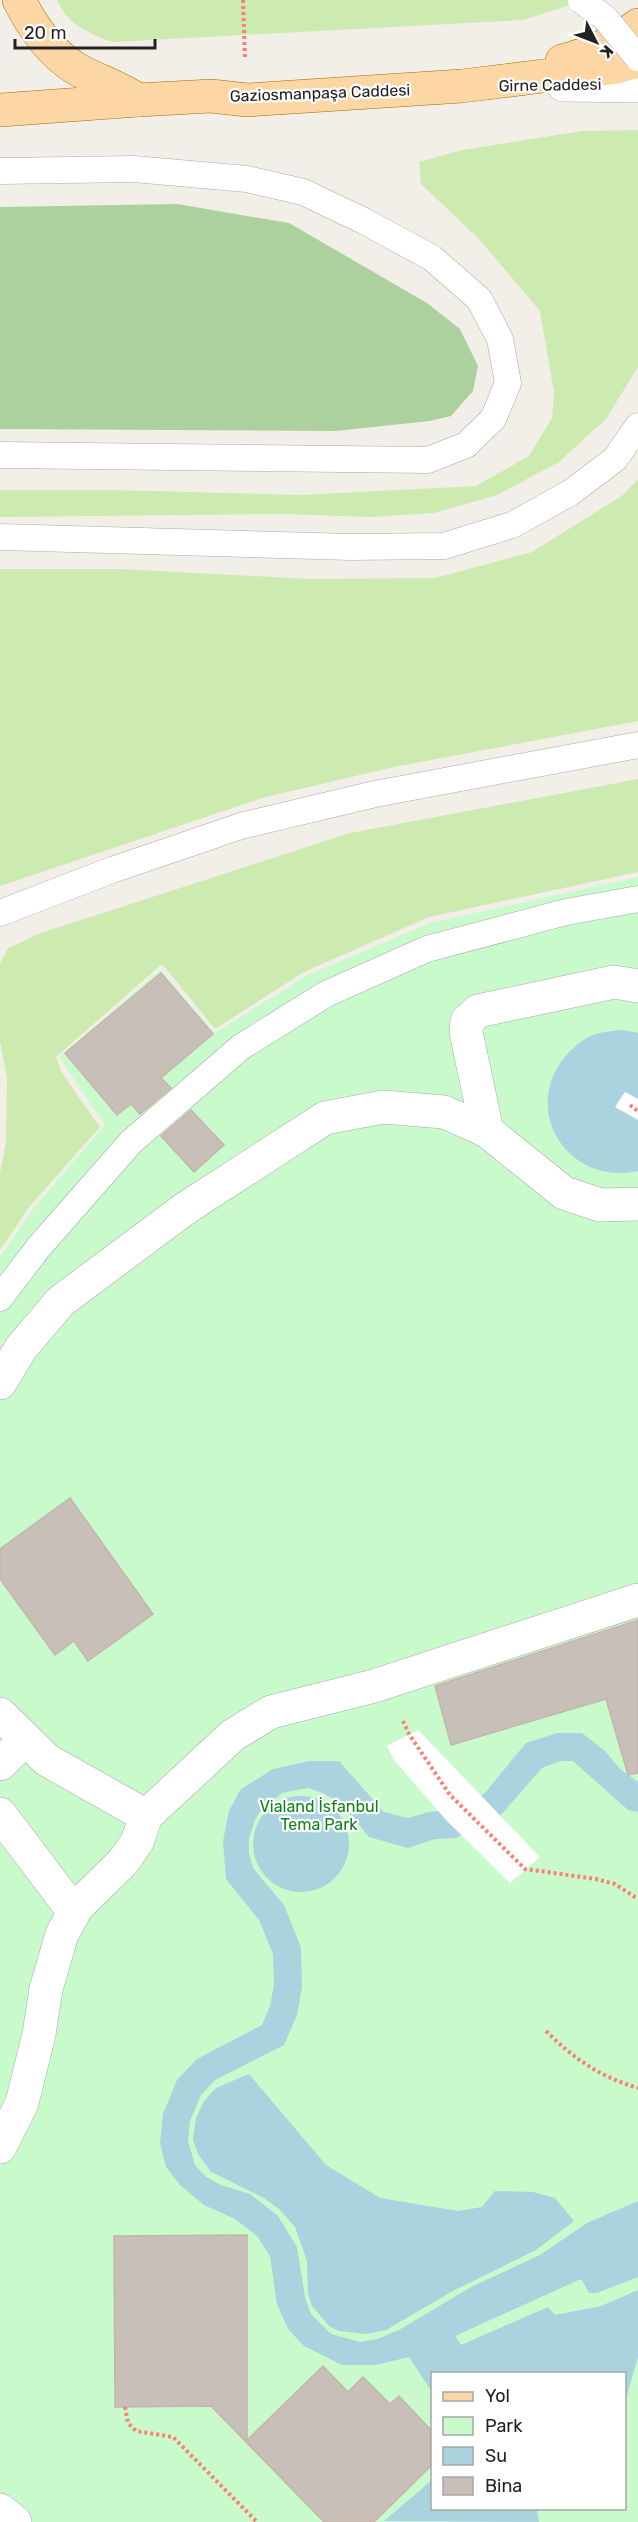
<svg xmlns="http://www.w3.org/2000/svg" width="638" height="2522" font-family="Rubik,sans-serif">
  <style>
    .grass { fill: #cdebb0 }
    .forest { fill: #add19e }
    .park { fill: #c8facc; fill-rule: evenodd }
    .water { fill: #aad3df }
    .pier { fill: #fff }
    .building { fill: #c7bfb8; stroke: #c4b6ab; stroke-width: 1.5 }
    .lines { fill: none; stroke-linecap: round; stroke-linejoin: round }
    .service-casing { stroke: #a9a9a9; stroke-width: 27 }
    .pedestrian-casing { stroke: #a9a9a9; stroke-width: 34 }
    .tertiary-casing { stroke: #a9a9a9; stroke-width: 34 }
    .primary-casing { stroke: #a06b00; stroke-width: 34 }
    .path { stroke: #fa8072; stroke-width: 4; stroke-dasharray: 3 3; stroke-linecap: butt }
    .service { stroke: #fff; stroke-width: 26 }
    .pedestrian { stroke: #fff; stroke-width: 33 }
    .tertiary { stroke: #fff; stroke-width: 33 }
    .primary { stroke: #fcd6a4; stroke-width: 33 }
    .service-bridge-casing { stroke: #a9a9a9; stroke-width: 27; stroke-linecap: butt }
    .service-bridge { stroke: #fff; stroke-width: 26 }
    .labels { text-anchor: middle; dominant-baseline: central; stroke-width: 4.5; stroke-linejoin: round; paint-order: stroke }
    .street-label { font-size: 16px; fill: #222; stroke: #fff }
    .park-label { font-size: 16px; fill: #0c8416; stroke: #fff }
  </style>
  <rect width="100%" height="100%" fill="#f2efe9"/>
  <g class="grass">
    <path d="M 57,0 L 586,0 L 523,20 L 113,42 C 89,34 67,24 57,0 Z"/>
    <polygon points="638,130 638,367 606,419 559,462 497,495 434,513 370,517 283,514 0,517 0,490 112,490 300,495 476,486 529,456 552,418 554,393 540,311 479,239 421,184 419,162 462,150 582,131"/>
    <polygon points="638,479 638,721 394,767 266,797 0,886 0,569 121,569 310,579 435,578 532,552 623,495"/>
    <polygon points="638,779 638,872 429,917 304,972 215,1029 162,964 56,1057 62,1073 100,1127 30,1206 0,1250 0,1173 6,1142 7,1078 0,1042 0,963 8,948 41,933 350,833"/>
  </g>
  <polygon class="forest" points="177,204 289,223 427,303 460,329 478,366 473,391 451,416 430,421 336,431 0,429 0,207"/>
  <path class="park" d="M 638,877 L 638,2522 L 0,2522 L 0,1256 L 36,1205 L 105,1125 L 59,1057 L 160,970 L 215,1033 L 306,976 L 430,923 ZM 432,2374 L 624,2374 L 624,2508 L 432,2508 Z"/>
  <g class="water">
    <path d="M 623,1030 L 638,1033 L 638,1171 C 566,1187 518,1106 569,1052 C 577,1044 589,1035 600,1033 C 607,1031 615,1031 623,1030 Z"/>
    <polygon points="557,1733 582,1733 605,1751 620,1769 638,1782 638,1812 628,1810 573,1761 560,1761 542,1768 500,1816 456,1838 435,1839 408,1848 369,1837 343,1805 323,1793 308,1788 282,1793 261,1810 255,1820 249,1838 249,1853 253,1868 284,1905 301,1948 302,1987 297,2015 284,2045 215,2080 201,2095 190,2121 188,2141 195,2165 206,2177 221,2185 250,2194 278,2216 297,2247 305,2297 311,2314 331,2334 360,2342 377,2339 399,2330 471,2287 540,2255 587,2223 638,2201 638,2277 597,2293 589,2293 581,2279 455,2336 461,2345 548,2307 555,2315 601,2306 638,2290 638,2357 627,2395 625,2397 624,2374 432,2374 432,2392 409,2357 376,2365 342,2365 304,2346 288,2329 277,2304 270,2256 257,2236 235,2219 204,2205 180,2185 166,2167 160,2143 163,2114 177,2080 197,2059 262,2025 270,2006 274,1985 273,1954 259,1920 226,1879 223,1841 229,1811 240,1790 273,1769 310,1761 339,1761 384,1812 408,1818 429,1812 449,1810 484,1794 526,1743"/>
    <circle cx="301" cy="1844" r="48"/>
    <polygon points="249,2074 326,2165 380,2198 458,2211 482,2207 495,2191 533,2192 555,2198 574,2221 536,2250 451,2292 386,2330 366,2334 339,2331 329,2326 312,2306 308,2294 307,2261 295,2227 280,2210 264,2198 211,2172 198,2154 193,2140 196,2118 204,2101 216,2088"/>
    <polygon points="432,2480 432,2508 539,2509 537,2512 539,2522 384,2521"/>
  </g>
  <g class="pier">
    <polygon points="625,1092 638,1099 638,1120 615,1107"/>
    <polygon points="418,1730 540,1857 510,1883 447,1821 394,1760 387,1746"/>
  </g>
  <g class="building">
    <polygon points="161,973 213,1034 161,1078 171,1088 140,1114 131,1104 117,1115 65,1053"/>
    <polygon points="191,1110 224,1145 194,1172 161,1136"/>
    <polygon points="70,1498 153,1614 88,1661 74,1641 55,1655 0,1579 0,1549"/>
    <polygon points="638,1620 638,1773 628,1775 606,1699 451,1745 435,1686"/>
    <polygon points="247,2235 247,2440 323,2366 348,2392 363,2377 390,2404 399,2396 432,2431 432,2465 374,2522 324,2522 211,2406 115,2407 114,2236"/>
  </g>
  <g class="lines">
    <defs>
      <g id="service">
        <polyline points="0,171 134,169 247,179 303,192 364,221 432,258 479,299 500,339 508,383 493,419 466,445 428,460 0,455"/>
        <polyline points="0,537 351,547 444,546 512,525 570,493 615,459 638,426"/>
        <polyline points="0,913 112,870 241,826 375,794 638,745"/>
        <polyline points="0,1298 38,1248 131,1142 241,1047 326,994 427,949 566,912 638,899"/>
      </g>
      <g id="pedestrian">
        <polyline points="487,1131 466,1032 467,1021 478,1011 614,982 638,986"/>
        <polyline points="0,1383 21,1348 61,1301 186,1208 325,1118 383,1107 444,1112 487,1131 564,1193 600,1205 638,1204"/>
        <polyline points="0,1714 47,1760 146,1816"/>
        <polyline points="0,1764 25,1740"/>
        <polyline points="0,1814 74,1912"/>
        <polyline points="0,2147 22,2103 39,2034 46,1989 62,1934 77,1907 123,1862 137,1842 146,1816 233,1735 271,1712 374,1686 638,1600"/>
        <polyline points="0,2510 15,2522"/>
      </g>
      <polyline id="tertiary" points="563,85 638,86"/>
      <g id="primary">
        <path d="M 19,0 C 32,26 50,52 75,68 C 95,80 118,86 138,100"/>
        <path d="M 562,61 C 589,54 616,42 638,25"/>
        <polyline points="0,110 138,100 211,96 247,100 462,86 616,67 638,61"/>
      </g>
    </defs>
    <use href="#service" class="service-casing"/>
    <use href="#pedestrian" class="pedestrian-casing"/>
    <use href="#tertiary" class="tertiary-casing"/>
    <use href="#primary" class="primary-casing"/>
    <g class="path">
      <polyline points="243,0 245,59"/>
      <polyline points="630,1105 638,1111"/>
      <polyline points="403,1721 409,1734 450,1795 525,1869 596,1879 615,1884 638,1899"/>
      <path d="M 546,2031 C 573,2058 600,2077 638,2088"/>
      <polyline points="125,2407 128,2423 136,2431 173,2437 257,2522"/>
    </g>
    <use href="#service" class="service"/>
    <use href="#pedestrian" class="pedestrian"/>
    <use href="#tertiary" class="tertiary"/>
    <use href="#primary" class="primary"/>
    <defs>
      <polyline id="service-bridge" points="581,0 605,18 638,58"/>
    </defs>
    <use href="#service-bridge" class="service-bridge-casing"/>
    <use href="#service-bridge" class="service-bridge"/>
  </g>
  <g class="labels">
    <g class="street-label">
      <text transform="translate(550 85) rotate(-1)">Girne Caddesi</text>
      <text transform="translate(320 93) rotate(-2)">Gaziosmanpaşa Caddesi</text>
    </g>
    <g class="park-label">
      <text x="319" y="1806">Vialand İsfanbul<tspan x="319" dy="18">Tema Park</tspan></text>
    </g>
  </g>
  <rect x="431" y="2372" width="195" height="138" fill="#ffffff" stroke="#a7a7a7" stroke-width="1.5"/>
  <rect x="443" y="2392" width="30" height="9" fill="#fcd6a4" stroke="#a7a7a7" stroke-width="1.5"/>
  <text x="485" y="2402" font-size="18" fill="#222222">Yol</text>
  <rect x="443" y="2417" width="30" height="18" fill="#c8facc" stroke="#a7a7a7" stroke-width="1.5"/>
  <text x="485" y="2432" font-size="18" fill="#222222">Park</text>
  <rect x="443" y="2447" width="30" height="18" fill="#aad3df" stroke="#a7a7a7" stroke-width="1.5"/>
  <text x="485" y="2462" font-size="18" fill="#222222">Su</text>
  <rect x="443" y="2477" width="30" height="18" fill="#c7bfb8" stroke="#a7a7a7" stroke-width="1.5"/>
  <text x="485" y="2492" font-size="18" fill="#222222">Bina</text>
  <g transform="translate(596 42) rotate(132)" stroke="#ffffff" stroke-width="4.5" paint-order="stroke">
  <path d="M0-4.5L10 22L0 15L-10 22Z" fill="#222222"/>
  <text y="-9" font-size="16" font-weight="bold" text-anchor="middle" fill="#222222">K</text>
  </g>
  <path d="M15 39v9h140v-9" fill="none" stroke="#222222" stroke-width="3"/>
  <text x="24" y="39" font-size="18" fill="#222222" stroke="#ffffff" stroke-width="4.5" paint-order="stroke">20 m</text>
</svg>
